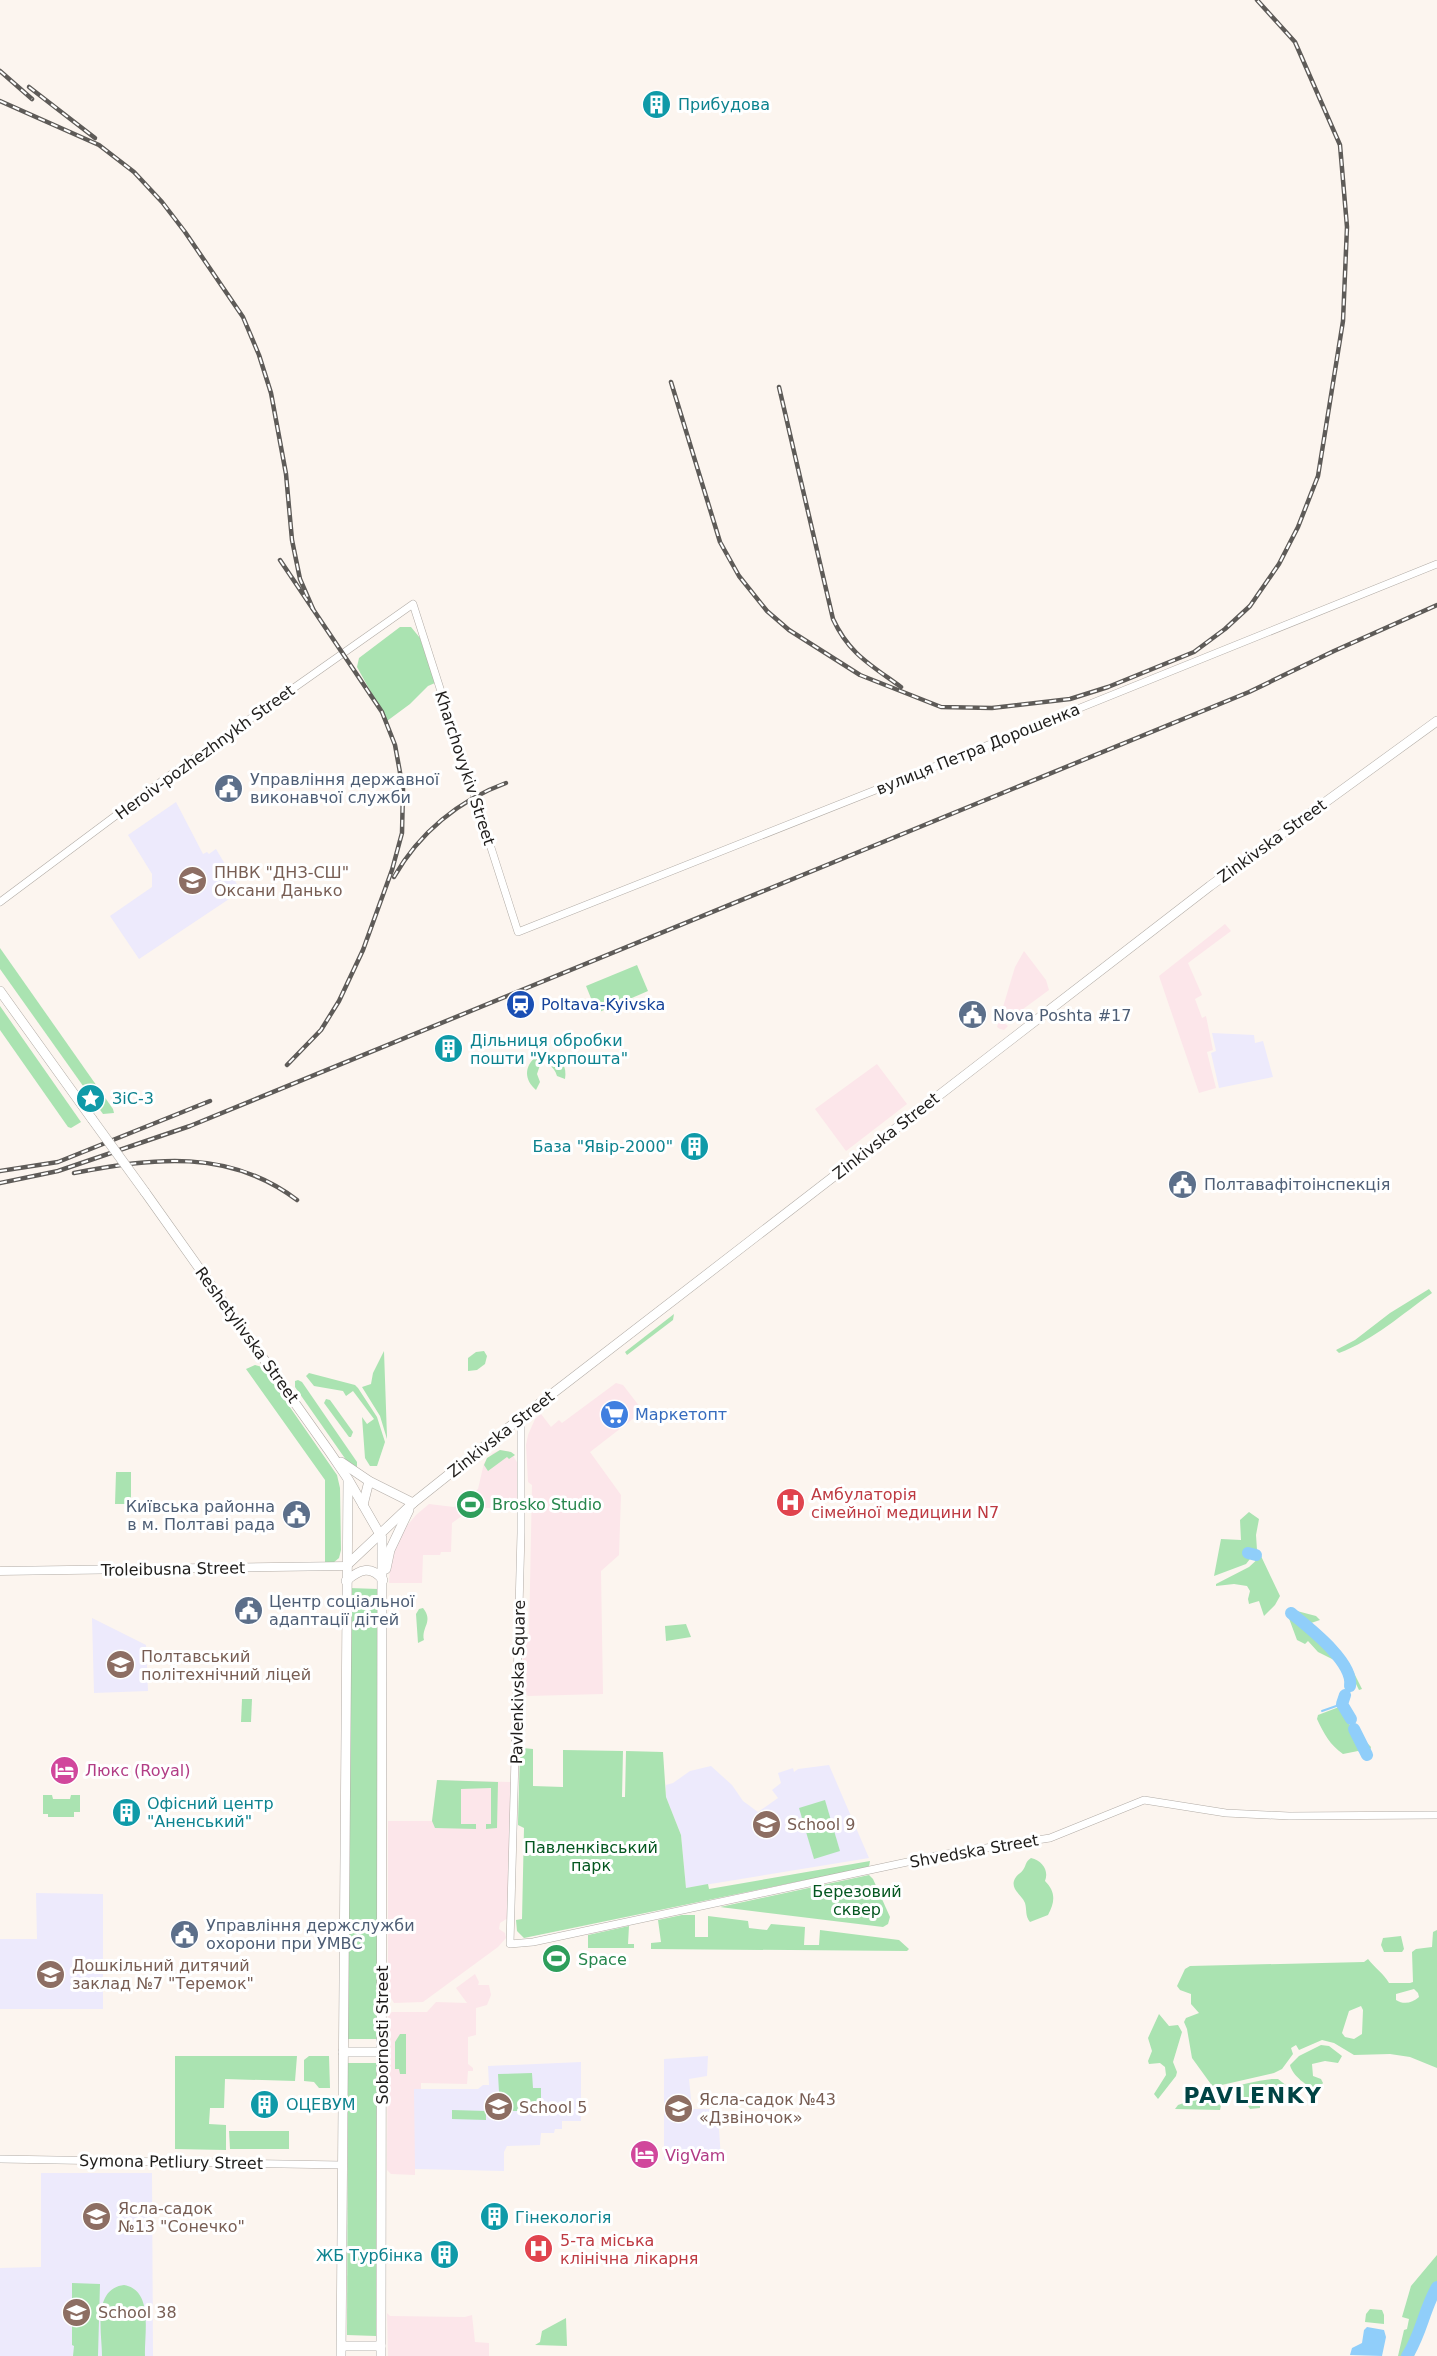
<svg xmlns="http://www.w3.org/2000/svg" width="1437" height="2356" font-family="'DejaVu Sans',sans-serif">
  <style>
    .commercial { fill: #fce6ea }
    .education { fill: #edeafc }
    .green { fill: #aae3b1; fill-rule: evenodd }
    .water { fill: #90cefa }
    .lines { fill: none; stroke-linecap: round; stroke-linejoin: round }
    .stream { stroke: #90cefa; stroke-width: 2 }
    .river { stroke: #90cefa; stroke-width: 12 }
    .tertiary-casing { stroke: #b2aca6; stroke-width: 8 }
    .secondary-casing { stroke: #b2aca6; stroke-width: 9 }
    .primary-casing { stroke: #b2aca6; stroke-width: 10 }
    .tertiary { stroke: #fff; stroke-width: 7 }
    .secondary { stroke: #fff; stroke-width: 8 }
    .primary { stroke: #fff; stroke-width: 9 }
    .rail-casing { stroke: #5e5b58; stroke-width: 4.5 }
    .rail { stroke: #fff; stroke-width: 2; stroke-dasharray: 7; stroke-linecap: butt }
    .primary-bridge-casing { stroke: #b2aca6; stroke-width: 10; stroke-linecap: butt }
    .primary-bridge { stroke: #fff; stroke-width: 9 }
    .labels { text-anchor: middle; dominant-baseline: central; stroke-width: 6; stroke-linejoin: round; paint-order: stroke }
    .culture-label { font-size: 16px; fill: #0d838f; stroke: #fff; text-anchor: start }
    .street-label { font-size: 16px; fill: #1f1d1b; stroke: #fff }
    .service-label { font-size: 16px; fill: #4e5e75; stroke: #fff; text-anchor: start }
    .education-label { font-size: 16px; fill: #785e54; stroke: #fff; text-anchor: start }
    .transit-label { font-size: 16px; fill: #164399; stroke: #fff; text-anchor: start }
    .shop-label { font-size: 16px; fill: #366cbe; stroke: #fff; text-anchor: start }
    .health-label { font-size: 16px; fill: #be3a42; stroke: #fff; text-anchor: start }
    .leisure-label { font-size: 16px; fill: #27864d; stroke: #fff; text-anchor: start }
    .hotel-label { font-size: 16px; fill: #b23c85; stroke: #fff; text-anchor: start }
    .park-label { font-size: 16px; fill: #045720; stroke: #fff }
    .district-label { font-size: 22px; font-weight: bold; letter-spacing: 1.5px; fill: #004344; stroke: #fff }
  </style>
  <rect width="100%" height="100%" fill="#fcf5ef"/>
  <g class="commercial">
    <polygon points="1225,924 1231,931 1188,963 1202,995 1195,999 1202,1018 1206,1016 1213,1050 1207,1052 1216,1088 1199,1093 1159,976"/>
    <polygon points="1024,951 1046,980 1049,990 1004,1023 1008,1026 1004,1030 1000,1029 997,1027 1015,967"/>
    <polygon points="877,1064 907,1104 846,1151 815,1109"/>
    <polygon points="616,1383 623,1385 643,1411 590,1452 621,1495 619,1555 601,1571 603,1694 528,1696 522,1691 523,1645 529,1636 532,1485 528,1482 526,1445 528,1435 535,1419 541,1414 551,1427 559,1420 562,1423"/>
    <polygon points="500,1450 511,1452 518,1464 518,1503 512,1502 511,1508 473,1508 452,1523 451,1552 441,1552 440,1555 423,1555 422,1583 389,1583 391,1553 400,1534 416,1515 429,1504 454,1507 478,1489 484,1463 493,1453"/>
    <polygon points="437,1780 512,1782 508,1918 500,1923 499,1929 505,1933 506,1938 498,1947 423,2002 394,2003 388,1993 388,1821 432,1821"/>
    <polygon points="475,1974 479,1982 478,1985 489,1985 491,1995 487,2005 476,2008 476,2035 468,2037 468,2064 473,2068 473,2071 468,2071 467,2084 421,2083 421,2089 415,2089 415,2175 391,2174 387,2170 388,2015 392,2012 427,2012 436,2002 467,2003 456,1988"/>
    <polygon points="387,2313 390,2316 465,2317 472,2315 475,2342 489,2343 489,2356 388,2356"/>
  </g>
  <g class="education">
    <polygon points="176,802 203,854 207,852 209,854 216,849 241,891 139,959 110,916 152,887 152,874 128,835"/>
    <polygon points="1212,1033 1254,1035 1255,1043 1263,1041 1273,1077 1219,1088 1211,1053 1216,1051"/>
    <polygon points="92,1618 146,1645 148,1691 94,1693"/>
    <polygon points="829,1765 869,1858 686,1888 681,1835 666,1797 666,1785 673,1783 690,1771 711,1766 732,1785 743,1801 758,1812 778,1798 772,1790 781,1783 778,1773 793,1768 794,1772 798,1769"/>
    <polygon points="36,1893 103,1894 103,2009 0,2009 0,1939 37,1939"/>
    <polygon points="708,2056 707,2076 689,2079 692,2109 714,2109 715,2114 718,2114 721,2159 664,2160 664,2059"/>
    <polygon points="581,2062 581,2121 562,2121 562,2129 555,2129 554,2133 541,2133 540,2145 507,2146 504,2152 504,2171 415,2169 414,2089 478,2089 483,2085 489,2085 488,2066"/>
    <polygon points="41,2173 152,2173 153,2356 0,2356 0,2268 41,2267"/>
  </g>
  <g class="green">
    <polygon points="400,627 411,627 420,638 435,683 428,686 410,704 387,721 357,667 359,658"/>
    <polygon points="0,948 113,1109 114,1113 103,1114 0,969"/>
    <polygon points="637,965 648,991 597,1013 586,986"/>
    <polygon points="0,1006 81,1122 71,1128 68,1127 0,1030"/>
    <path d="M 550,1054 C 562,1058 567,1067 565,1079 L 557,1076 C 554,1065 545,1064 540,1055 Z"/>
    <path d="M 536,1057 L 540,1065 L 537,1074 L 540,1082 L 536,1090 C 524,1080 524,1066 536,1057 Z"/>
    <path d="M 1429,1289 L 1432,1293 C 1402,1314 1374,1340 1339,1353 L 1336,1350 L 1355,1340 L 1390,1313 Z"/>
    <polygon points="674,1314 673,1320 627,1355 625,1352"/>
    <polygon points="384,1351 387,1437 387,1439 380,1416 362,1387 371,1384 373,1373"/>
    <polygon points="484,1351 487,1356 485,1364 477,1370 468,1371 468,1358 476,1352"/>
    <polygon points="255,1365 262,1367 337,1475 340,1488 341,1550 339,1558 333,1563 325,1563 325,1480 246,1369"/>
    <polygon points="309,1373 355,1385 358,1388 377,1417 385,1442 377,1466 370,1466 365,1458 362,1417 367,1424 374,1419 353,1391 346,1396 343,1391 314,1386 306,1376"/>
    <polygon points="298,1380 302,1382 357,1462 357,1467 351,1467 295,1387 295,1381"/>
    <polygon points="326,1399 330,1400 353,1432 351,1437 349,1437 324,1403"/>
    <polygon points="500,1450 511,1452 515,1455 509,1459 507,1457 488,1471 484,1465 487,1458"/>
    <polygon points="116,1472 131,1472 131,1504 115,1504"/>
    <polygon points="1249,1512 1259,1519 1256,1535 1257,1550 1246,1564 1214,1576 1221,1539 1241,1540 1240,1520"/>
    <polygon points="1261,1556 1280,1596 1275,1605 1264,1616 1259,1601 1249,1604 1248,1599 1250,1591 1247,1586 1234,1584 1216,1586 1216,1584 1249,1567"/>
    <polygon points="349,1588 378,1589 378,2039 348,2039"/>
    <path d="M 423,1608 C 434,1622 421,1627 424,1640 L 418,1643 L 416,1614 L 419,1609 Z"/>
    <polygon points="1297,1611 1316,1616 1320,1620 1311,1623 1353,1671 1362,1689 1359,1690 1355,1682 1349,1680 1338,1662 1318,1652 1308,1641 1305,1644 1297,1640 1287,1613"/>
    <polygon points="686,1624 691,1637 666,1641 665,1626"/>
    <polygon points="242,1699 252,1699 251,1722 241,1722"/>
    <path d="M 1340,1702 L 1343,1702 L 1351,1716 L 1348,1723 L 1371,1747 L 1369,1754 L 1366,1756 L 1358,1751 L 1343,1754 C 1330,1745 1324,1734 1317,1719 L 1318,1715 L 1339,1707 Z"/>
    <polygon points="523,1748 533,1749 533,1786 563,1787 563,1750 623,1751 622,1797 625,1797 626,1751 663,1752 666,1797 681,1835 686,1888 708,1884 709,1889 870,1861 869,1867 524,1938 517,1931 516,1920 522,1919 524,1828 518,1825 518,1822 520,1750"/>
    <polygon points="437,1780 498,1782 497,1828 486,1829 486,1824 491,1824 491,1788 461,1789 461,1824 476,1824 476,1829 435,1828 432,1821"/>
    <polygon points="43,1795 52,1795 53,1799 70,1799 71,1795 80,1795 80,1812 74,1812 74,1817 48,1817 48,1814 43,1814"/>
    <polygon points="825,1800 840,1851 814,1859 799,1808"/>
    <path d="M 1031,1858 C 1043,1861 1049,1871 1045,1881 C 1056,1892 1055,1902 1048,1915 L 1030,1922 C 1025,1916 1027,1910 1025,1903 C 1022,1895 1008,1888 1016,1877 C 1018,1874 1021,1873 1023,1870 C 1027,1864 1025,1862 1031,1858 Z"/>
    <polygon points="869,1875 873,1879 890,1917 888,1924 883,1927 720,1907"/>
    <polygon points="682,1915 695,1915 695,1937 708,1937 708,1916 748,1921 749,1928 767,1930 771,1924 805,1927 804,1945 819,1945 820,1930 899,1940 909,1949 907,1951 651,1949 651,1943 661,1942 658,1920"/>
    <polygon points="629,1926 628,1944 634,1944 634,1948 588,1948 588,1935"/>
    <path d="M 1437,1930 L 1437,2068 L 1410,2057 L 1390,2054 L 1354,2055 L 1334,2043 L 1322,2040 L 1299,2050 L 1296,2045 L 1291,2048 L 1293,2054 L 1282,2069 L 1274,2073 L 1213,2087 L 1192,2058 L 1187,2029 L 1184,2022 L 1186,2018 L 1199,2013 L 1191,2004 L 1191,1994 L 1180,1990 L 1177,1986 L 1185,1969 L 1190,1966 L 1364,1962 L 1368,1959 C 1375,1968 1384,1974 1389,1983 L 1410,1983 L 1413,1982 L 1412,1952 L 1416,1949 L 1432,1947 L 1433,1932 ZM 1414,1989 L 1418,1993 L 1419,1997 C 1412,2003 1404,2005 1396,2000 L 1396,1994 ZM 1361,2006 L 1363,2010 L 1362,2034 L 1354,2039 L 1345,2037 L 1342,2033 L 1349,2011 Z"/>
    <polygon points="1401,1936 1404,1949 1402,1952 1384,1952 1381,1945 1383,1938"/>
    <polygon points="1159,2014 1169,2026 1178,2025 1182,2032 1173,2062 1177,2072 1176,2076 1158,2099 1154,2094 1166,2075 1165,2067 1160,2063 1149,2064 1148,2061 1152,2051 1148,2038"/>
    <polygon points="400,2034 406,2034 406,2074 400,2074 399,2069 395,2069 395,2042"/>
    <path d="M 1321,2045 L 1329,2046 L 1342,2056 L 1338,2063 L 1325,2061 L 1312,2064 L 1313,2076 L 1321,2079 L 1323,2083 L 1318,2090 C 1307,2087 1292,2075 1290,2065 L 1299,2056 Z"/>
    <polygon points="175,2056 297,2056 295,2081 225,2079 224,2108 210,2108 209,2124 226,2125 226,2150 175,2149"/>
    <polygon points="309,2056 329,2056 330,2088 319,2088 314,2082 304,2081 304,2060"/>
    <polygon points="348,2063 378,2063 376,2336 347,2335"/>
    <polygon points="532,2073 533,2088 541,2088 541,2111 500,2111 498,2074"/>
    <path d="M 1272,2079 L 1278,2079 L 1291,2089 L 1292,2098 L 1286,2101 L 1282,2099 L 1280,2094 L 1269,2094 L 1260,2098 L 1260,2108 L 1250,2109 L 1243,2098 L 1237,2094 L 1223,2097 L 1220,2110 L 1175,2109 L 1178,2105 C 1209,2094 1239,2083 1272,2079 Z"/>
    <polygon points="452,2110 486,2111 486,2120 452,2119"/>
    <polygon points="229,2131 289,2131 289,2149 230,2149"/>
    <polygon points="1437,2255 1437,2296 1414,2356 1398,2356 1404,2330 1407,2329 1409,2319 1402,2317 1411,2286"/>
    <polygon points="72,2283 100,2284 98,2356 73,2356 74,2346 72,2345"/>
    <path d="M 124,2285 C 154,2290 144,2334 145,2356 L 102,2356 C 102,2333 92,2289 124,2285 Z"/>
    <polygon points="1370,2309 1382,2310 1384,2315 1384,2324 1365,2322 1366,2314"/>
    <polygon points="566,2318 567,2346 535,2345 540,2342 542,2331"/>
  </g>
  <polygon class="water" points="1367,2327 1384,2330 1386,2337 1382,2356 1350,2355 1352,2348 1362,2343 1364,2330"/>
  <g class="lines">
    <polyline class="stream" points="1322,1711 1342,1704"/>
    <g class="river">
      <polyline points="1248,1553 1256,1555"/>
      <path d="M 1291,1613 C 1308,1627 1354,1662 1350,1686"/>
      <polyline points="1345,1695 1342,1704 1351,1719"/>
      <polyline points="1354,1729 1367,1755"/>
      <path d="M 1407,2356 C 1421,2335 1424,2309 1437,2287"/>
    </g>
    <defs>
      <g id="tertiary">
        <polyline points="0,902 166,778 413,604 518,932 936,766 1437,564"/>
        <polyline points="521,1419 521,1533 510,1944 533,1942 940,1855 1050,1838 1144,1800 1226,1813 1289,1816 1437,1815"/>
        <polyline points="0,2159 342,2165"/>
      </g>
      <polyline id="secondary" points="0,1571 346,1566"/>
      <g id="primary">
        <polyline points="0,991 92,1119"/>
        <polyline points="145,1192 329,1451 348,1479 382,1538 381,2356"/>
        <polyline points="341,1462 369,1481 413,1503"/>
        <polyline points="363,1505 369,1481"/>
        <polyline points="346,1566 413,1503 482,1448 1210,886 1437,721"/>
        <polyline points="386,1569 390,1550 409,1510"/>
        <path d="M 346,1581 C 360,1569 371,1565 383,1580"/>
        <polyline points="343,2052 382,2052"/>
        <polyline points="342,2346 381,2346"/>
        <polyline points="341,2356 348,1481"/>
      </g>
    </defs>
    <use href="#tertiary" class="tertiary-casing"/>
    <use href="#secondary" class="secondary-casing"/>
    <use href="#primary" class="primary-casing"/>
    <use href="#tertiary" class="tertiary"/>
    <use href="#secondary" class="secondary"/>
    <use href="#primary" class="primary"/>
    <defs>
      <g id="rail">
        <polyline points="0,71 32,99"/>
        <polyline points="29,87 95,138"/>
        <polyline points="0,101 99,145 134,172 162,202 185,232 243,317 259,355 271,393 286,474 292,540 300,579 313,609"/>
        <polyline points="671,382 720,542 739,576 767,611 789,630 860,675 941,707 992,708 1070,699 1108,687 1194,652 1225,629 1250,606 1279,564 1298,527 1318,476 1343,321 1347,227 1340,145 1295,42 1257,0"/>
        <path d="M 779,387 L 833,619 C 849,654 871,665 901,687"/>
        <polyline points="280,560 382,712 395,745 403,789 402,833 392,870 363,950 339,1001 321,1030 287,1065"/>
        <path d="M 394,877 C 419,833 459,800 506,783"/>
        <polyline points="0,1171 58,1162 210,1101"/>
        <path d="M 74,1173 C 154,1158 228,1148 297,1200"/>
        <polyline points="0,1183 58,1171 190,1126 1249,692 1334,651 1437,605"/>
      </g>
    </defs>
    <use href="#rail" class="rail-casing"/>
    <use href="#rail" class="rail"/>
    <defs>
      <polyline id="primary-bridge" points="92,1119 145,1192"/>
    </defs>
    <use href="#primary-bridge" class="primary-bridge-casing"/>
    <use href="#primary-bridge" class="primary-bridge"/>
  </g>
  <defs>
    <symbol id="building-disc" viewBox="-11 -11 22 22"><circle r="9.5" fill="#0f9aa8" stroke="#fff"/><path d="M-4-6H4V6H1V3H-1V6H-4ZM-2.5-4.3h1.7v1.8h-1.7ZM.8-4.3h1.7v1.8H.8ZM-2.5-1h1.7V.8h-1.7ZM.8-1h1.7V.8H.8Z" fill="#fff"/></symbol>
    <symbol id="civic-disc" viewBox="-11 -11 22 22"><circle r="9.5" fill="#5c6f8a" stroke="#fff"/><path d="M-.6-6.5H3V-4.5H.6V-3L4-1V1h2V6H-6V1h2V-1L-.6-3ZM-1.2 2.5V6h2.4V2.5Z" fill="#fff"/></symbol>
    <symbol id="school-disc" viewBox="-11 -11 22 22"><circle r="9.5" fill="#8d6e63" stroke="#fff"/><path d="M0-5L7-2L0 1L-7-2ZM-4 1L0 2.5L4 1V4Q0 6-4 4Z" fill="#fff"/></symbol>
    <symbol id="station-disc" viewBox="-11 -11 22 22"><circle r="9.5" fill="#1a4fb4" stroke="#fff"/><path d="M-3-6H3Q5-6 5-4V2Q5 4 3 4L4.5 6H3L1.5 4h-3L-3 6H-4.5L-3 4Q-5 4-5 2V-4Q-5-6-3-6ZM-3.5-4v3h7v-3ZM-3.5 1v1.5H-2V1ZM2 1v1.5H3.5V1Z" fill="#fff"/></symbol>
    <symbol id="sight-disc" viewBox="-11 -11 22 22"><circle r="9.5" fill="#0f9aa8" stroke="#fff"/><path d="M0-6L1.8-2.2L6-1.7L2.9 1.2L3.7 5.4L0 3.3L-3.7 5.4L-2.9 1.2L-6-1.7L-1.8-2.2Z" fill="#fff"/></symbol>
    <symbol id="supermarket-disc" viewBox="-11 -11 22 22"><circle r="9.5" fill="#3f7fe0" stroke="#fff"/><path d="M-6-5.5h2.5l.6 2H6L4.5 2H-2.5L-4.4-4H-6ZM-1.5 3.2a1.3 1.3 0 1 0 .1 0ZM3 3.2a1.3 1.3 0 1 0 .1 0Z" fill="#fff"/></symbol>
    <symbol id="hospital-disc" viewBox="-11 -11 22 22"><circle r="9.5" fill="#e0444e" stroke="#fff"/><path d="M-5-5h3v3.5h4V-5h3V5h-3V1.5h-4V5h-3Z" fill="#fff"/></symbol>
    <symbol id="stadium-disc" viewBox="-11 -11 22 22"><circle r="9.5" fill="#2e9e5b" stroke="#fff"/><path d="M0-5a6.5 5 0 1 0 0 10a6.5 5 0 1 0 0-10ZM-3.5-1.8h7v3.6h-7Z" fill="#fff"/></symbol>
    <symbol id="university-disc" viewBox="-11 -11 22 22"><circle r="9.5" fill="#8d6e63" stroke="#fff"/><path d="M0-5L7-2L0 1L-7-2ZM-4 1L0 2.5L4 1V4Q0 6-4 4Z" fill="#fff"/></symbol>
    <symbol id="hotel-disc" viewBox="-11 -11 22 22"><circle r="9.5" fill="#d1479c" stroke="#fff"/><path d="M-6-4.5h1.5V1H6V5H4.5V3h-9V5H-6ZM-4 0a1.8 1.8 0 1 1 3.6 0ZM.5 0V-2.5h3Q6-2.5 6 0Z" fill="#fff"/></symbol>
  </defs>
  <g fill-rule="evenodd">
    <use href="#building-disc" x="640" y="88" width="33" height="33"/>
    <use href="#civic-disc" x="212" y="772" width="33" height="33"/>
    <use href="#school-disc" x="176" y="864" width="33" height="33"/>
    <use href="#station-disc" x="504" y="988" width="33" height="33"/>
    <use href="#civic-disc" x="956" y="998" width="33" height="33"/>
    <use href="#building-disc" x="432" y="1032" width="33" height="33"/>
    <use href="#sight-disc" x="74" y="1082" width="33" height="33"/>
    <use href="#building-disc" x="678" y="1130" width="33" height="33"/>
    <use href="#civic-disc" x="1166" y="1168" width="33" height="33"/>
    <use href="#supermarket-disc" x="598" y="1398" width="33" height="33"/>
    <use href="#hospital-disc" x="774" y="1486" width="33" height="33"/>
    <use href="#stadium-disc" x="454" y="1488" width="33" height="33"/>
    <use href="#civic-disc" x="280" y="1498" width="33" height="33"/>
    <use href="#civic-disc" x="232" y="1594" width="33" height="33"/>
    <use href="#university-disc" x="104" y="1648" width="33" height="33"/>
    <use href="#hotel-disc" x="48" y="1754" width="33" height="33"/>
    <use href="#building-disc" x="110" y="1796" width="33" height="33"/>
    <use href="#school-disc" x="750" y="1808" width="33" height="33"/>
    <use href="#civic-disc" x="168" y="1918" width="33" height="33"/>
    <use href="#stadium-disc" x="540" y="1942" width="33" height="33"/>
    <use href="#school-disc" x="34" y="1958" width="33" height="33"/>
    <use href="#building-disc" x="248" y="2088" width="33" height="33"/>
    <use href="#school-disc" x="482" y="2090" width="33" height="33"/>
    <use href="#school-disc" x="662" y="2092" width="33" height="33"/>
    <use href="#hotel-disc" x="628" y="2138" width="33" height="33"/>
    <use href="#school-disc" x="80" y="2200" width="33" height="33"/>
    <use href="#building-disc" x="478" y="2200" width="33" height="33"/>
    <use href="#hospital-disc" x="522" y="2232" width="33" height="33"/>
    <use href="#building-disc" x="428" y="2238" width="33" height="33"/>
    <use href="#school-disc" x="60" y="2296" width="33" height="33"/>
  </g>
  <g class="labels">
    <g class="culture-label">
      <text x="678" y="104">Прибудова</text>
      <text x="470" y="1040">Дільниця обробки<tspan x="470" dy="18">пошти "Укрпошта"</tspan></text>
      <text x="112" y="1098">ЗіС-3</text>
      <text x="673" y="1146" text-anchor="end">База "Явір-2000"</text>
      <text x="147" y="1803">Офісний центр<tspan x="147" dy="18">"Аненський"</tspan></text>
      <text x="286" y="2104">ОЦЕВУМ</text>
      <text x="515" y="2217">Гінекологія</text>
      <text x="423" y="2255" text-anchor="end">ЖБ Турбінка</text>
    </g>
    <g class="street-label">
      <text transform="translate(978 749) rotate(-22)">вулиця Петра Дорошенка</text>
      <text transform="translate(205 752) rotate(-36)">Heroiv-pozhezhnykh Street</text>
      <text transform="translate(465 768) rotate(72)">Kharchovykiv Street</text>
      <text transform="translate(1272 841) rotate(-36)">Zinkivska Street</text>
      <text transform="translate(886 1136) rotate(-38)">Zinkivska Street</text>
      <text transform="translate(247 1335) rotate(54)">Reshetylivska Street</text>
      <text transform="translate(501 1434) rotate(-38)">Zinkivska Street</text>
      <text transform="translate(173 1569) rotate(-1)">Troleibusna Street</text>
      <text transform="translate(518 1682) rotate(-89)">Pavlenkivska Square</text>
      <text transform="translate(974 1851) rotate(-10)">Shvedska Street</text>
      <text transform="translate(382 2035) rotate(-90)">Sobornosti Street</text>
      <text transform="translate(171 2162) rotate(1)">Symona Petliury Street</text>
    </g>
    <g class="service-label">
      <text x="250" y="779">Управління державної<tspan x="250" dy="18">виконавчої служби</tspan></text>
      <text x="993" y="1015">Nova Poshta #17</text>
      <text x="1204" y="1184">Полтавафітоінспекція</text>
      <text x="275" y="1506" text-anchor="end">Київська районна<tspan x="275" dy="18">в м. Полтаві рада</tspan></text>
      <text x="269" y="1601">Центр соціальної<tspan x="269" dy="18">адаптації дітей</tspan></text>
      <text x="206" y="1925">Управління держслужби<tspan x="206" dy="18">охорони при УМВС</tspan></text>
    </g>
    <g class="education-label">
      <text x="214" y="872">ПНВК "ДНЗ-СШ"<tspan x="214" dy="18">Оксани Данько</tspan></text>
      <text x="141" y="1656">Полтавський<tspan x="141" dy="18">політехнічний ліцей</tspan></text>
      <text x="787" y="1824">School 9</text>
      <text x="72" y="1965">Дошкільний дитячий<tspan x="72" dy="18">заклад №7 "Теремок"</tspan></text>
      <text x="699" y="2099">Ясла-садок №43<tspan x="699" dy="18">«Дзвіночок»</tspan></text>
      <text x="519" y="2107">School 5</text>
      <text x="118" y="2208">Ясла-садок<tspan x="118" dy="18">№13 "Сонечко"</tspan></text>
      <text x="98" y="2312">School 38</text>
    </g>
    <g class="transit-label">
      <text x="541" y="1004">Poltava-Kyivska</text>
    </g>
    <g class="shop-label">
      <text x="635" y="1414">Маркетопт</text>
    </g>
    <g class="health-label">
      <text x="811" y="1494">Амбулаторія<tspan x="811" dy="18">сімейної медицини N7</tspan></text>
      <text x="560" y="2240">5-та міська<tspan x="560" dy="18">клінічна лікарня</tspan></text>
    </g>
    <g class="leisure-label">
      <text x="492" y="1504">Brosko Studio</text>
      <text x="578" y="1959">Space</text>
    </g>
    <g class="hotel-label">
      <text x="85" y="1770">Люкс (Royal)</text>
      <text x="665" y="2155">VigVam</text>
    </g>
    <g class="park-label">
      <text x="591" y="1847">Павленківський<tspan x="591" dy="18">парк</tspan></text>
      <text x="857" y="1891">Березовий<tspan x="857" dy="18">сквер</tspan></text>
    </g>
    <g class="district-label">
      <text x="1253" y="2095">PAVLENKY</text>
    </g>
  </g>
</svg>
